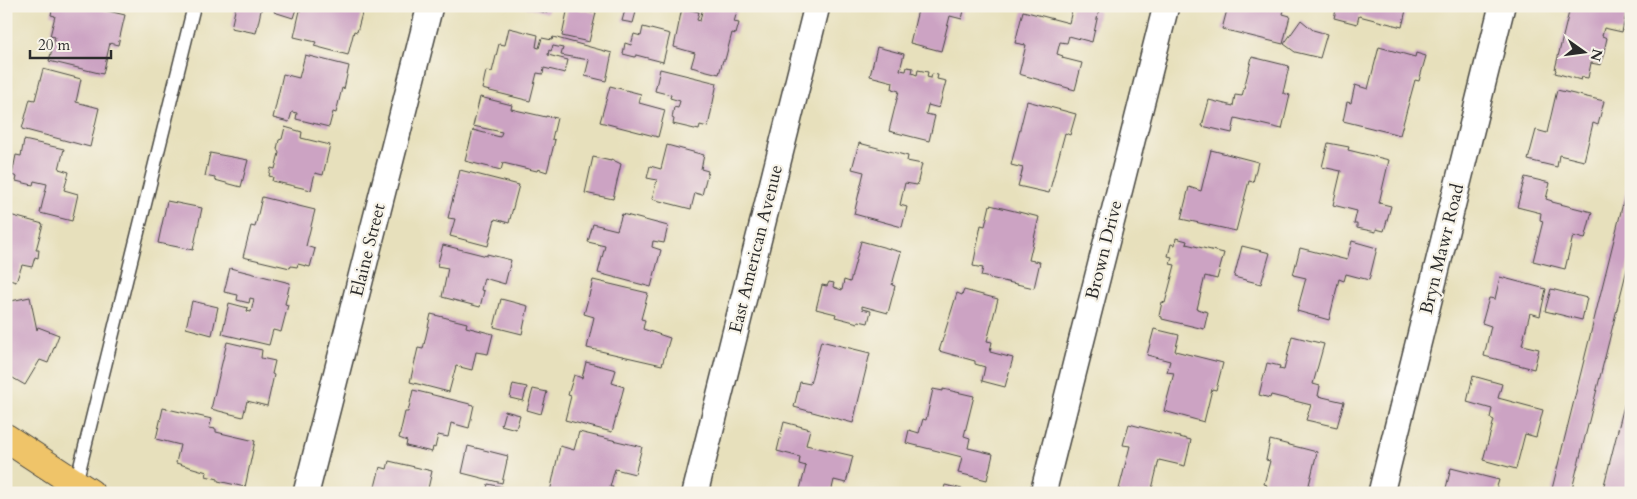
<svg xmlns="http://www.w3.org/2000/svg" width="1637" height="499" font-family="Cardo,serif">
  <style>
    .building { fill: #cca3c3 }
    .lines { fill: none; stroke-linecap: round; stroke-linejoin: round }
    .lane-casing { stroke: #474641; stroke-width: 15 }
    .street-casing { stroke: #474641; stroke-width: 28 }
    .primary-casing { stroke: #474641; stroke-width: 30 }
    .lane { stroke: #fff; stroke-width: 12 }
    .street { stroke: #fff; stroke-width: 25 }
    .primary { stroke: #efc469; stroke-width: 28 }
    .labels { text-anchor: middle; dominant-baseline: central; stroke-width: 4.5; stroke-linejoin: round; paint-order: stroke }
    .street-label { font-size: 18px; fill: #2b2b2b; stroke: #f7f3e8 }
  </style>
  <rect width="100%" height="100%" fill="#f7f3e8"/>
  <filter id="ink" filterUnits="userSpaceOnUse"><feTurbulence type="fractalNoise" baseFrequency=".02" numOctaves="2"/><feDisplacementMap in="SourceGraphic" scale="10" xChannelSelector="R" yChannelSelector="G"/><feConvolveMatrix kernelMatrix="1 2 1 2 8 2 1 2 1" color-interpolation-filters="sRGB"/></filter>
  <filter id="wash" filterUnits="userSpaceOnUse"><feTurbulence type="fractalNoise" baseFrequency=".0096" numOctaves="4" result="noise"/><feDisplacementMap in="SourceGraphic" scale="20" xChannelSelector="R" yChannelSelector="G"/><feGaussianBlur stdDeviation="1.12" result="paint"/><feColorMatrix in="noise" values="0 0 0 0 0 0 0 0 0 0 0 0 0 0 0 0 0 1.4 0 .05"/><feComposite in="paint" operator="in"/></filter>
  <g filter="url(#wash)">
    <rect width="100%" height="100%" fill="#e7e0bc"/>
    <g id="blocks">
      <g class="building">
        <polygon points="53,6 105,6 104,10 125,15 118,45 110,43 103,74 49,61 55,37 50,36 55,16 51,15"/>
        <polygon points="236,6 262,6 256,33 231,28"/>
        <polygon points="276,6 297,6 293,18 274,12"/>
        <polygon points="301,6 364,6 357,32 354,31 348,55 314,46 316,42 294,37"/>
        <polygon points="519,6 549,6 547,13"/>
        <polygon points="703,6 730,6 738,8 734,22 739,23 736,34 732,33 725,60 723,60 719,74 691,67 695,53 674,47 682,8 699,12 697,20 700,21"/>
        <polygon points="919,6 965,6 962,19 950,16 941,51 910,43"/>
        <polygon points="1073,6 1084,6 1099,10 1092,42 1069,36 1067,43 1060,42 1057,54 1063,56 1062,58 1082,63 1075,90 1019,74 1026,45 1015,43 1023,11 1069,23"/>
        <polygon points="1228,6 1285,6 1283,14 1290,16 1283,44 1222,29"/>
        <polygon points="1337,6 1407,6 1402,27 1359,16 1357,24 1334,18"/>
        <polygon points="1566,6 1628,6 1622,32 1604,28 1602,36 1607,38 1601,65 1591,63 1588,78 1582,77 1581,80 1555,73 1556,70 1555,69 1569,12 1564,11"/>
        <polygon points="568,7 596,13 589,42 562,36"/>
        <polygon points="625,10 636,12 633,23 622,21"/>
        <polygon points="1301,20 1313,30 1327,34 1320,58 1295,52 1284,44"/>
        <polygon points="643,27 670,34 663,62 636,55 635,57 623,54 625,43 631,45 634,34 641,36"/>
        <polygon points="509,28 538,35 536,47 539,48 542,38 552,40 553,37 612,53 606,81 585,76 589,60 561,55 563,48 553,46 551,51 549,50 548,55 568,60 565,73 544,68 543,74 537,73 530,101 482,89 486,71 492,72 499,44 505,45"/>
        <polygon points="877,47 904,54 900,70 906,71 907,67 913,68 912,73 917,75 918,70 928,72 927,77 931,78 932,74 938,75 937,79 946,81 939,108 928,105 926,114 935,116 929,141 889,131 899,91 892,89 893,82 870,76"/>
        <polygon points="1379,47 1415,57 1416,53 1426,56 1419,81 1415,80 1400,135 1343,121 1347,102 1351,103 1355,85 1368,89"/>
        <polygon points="305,55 349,66 344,89 342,88 336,113 333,112 329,127 296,119 297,113 292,112 289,122 273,118 283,74 299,78"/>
        <polygon points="1252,57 1289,66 1283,93 1290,95 1282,129 1235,118 1232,133 1202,126 1209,100 1233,106 1235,95 1242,96"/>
        <polygon points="43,69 81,79 76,102 99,108 90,147 22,129 30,99 35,100"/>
        <polygon points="660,69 717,83 708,127 700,125 699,130 673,124 674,119 672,118 674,107 678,108 680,101 670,98 671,95 655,91"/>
        <polygon points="610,86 641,94 639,103 665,110 658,137 600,122"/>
        <polygon points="1557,90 1604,101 1598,125 1593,123 1584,161 1559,155 1557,167 1528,160 1536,130 1547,133"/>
        <polygon points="480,97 512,105 511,109 546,117 546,116 557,118 552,139 555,140 547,172 538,169 537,171 503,163 501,170 465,161 473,130 500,137 502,132 473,126"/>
        <polygon points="1027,101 1076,114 1070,135 1065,133 1049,193 1018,186 1023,168 1011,165"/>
        <polygon points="285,127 302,132 301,138 330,145 323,175 315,173 311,190 272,181 273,177 269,176 271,168 275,169 279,153 277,149 279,140 282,139"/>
        <polygon points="24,140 64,149 59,169 69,172 64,190 78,194 72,221 40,213 47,184 34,181 33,185 16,181 17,177 12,175 16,155 21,156"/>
        <polygon points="859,143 908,156 907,161 922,164 917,185 905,183 900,205 907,207 902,227 854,214 864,172 852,169"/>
        <polygon points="1328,143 1349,147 1348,150 1389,160 1379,203 1391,206 1384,231 1376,229 1376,232 1357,228 1357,224 1354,224 1357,211 1333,205 1341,171 1322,167"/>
        <polygon points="667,145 704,155 701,169 708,171 702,195 695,193 691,209 652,199 657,180 647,178 650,166 661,169"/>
        <polygon points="1211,150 1258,162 1253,182 1249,181 1236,231 1181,219 1189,187 1201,191"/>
        <polygon points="210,153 248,160 241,187 215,180 215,178 205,176"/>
        <polygon points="593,157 611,161 611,159 621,164 613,199 585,193"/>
        <polygon points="460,170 519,185 509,223 495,219 488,246 450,236 455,219 448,218"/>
        <polygon points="1630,175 1631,253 1571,493 1551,493"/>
        <polygon points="1525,177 1550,183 1546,199 1552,201 1552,202 1592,212 1585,239 1573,236 1565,269 1533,261 1543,221 1540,220 1541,213 1517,207"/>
        <polygon points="262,197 315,210 306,246 315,249 310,267 298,264 297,267 291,266 290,268 243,257 251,226 255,227"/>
        <polygon points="167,201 202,208 193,250 158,243"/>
        <polygon points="990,205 1039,217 1029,260 1040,262 1034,288 981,276 983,268 973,266 981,225 985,226"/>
        <polygon points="6,214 43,224 36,250 39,250 38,258 35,257 32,267 22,265 16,282 6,279"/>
        <polygon points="622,214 668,226 664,243 653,241 652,247 661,250 651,287 598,273 605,246 588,242 593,224 617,230"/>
        <polygon points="1176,238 1187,241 1186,244 1224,253 1217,279 1205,276 1197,309 1208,312 1204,329 1162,319 1162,317 1159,316 1162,302 1165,303 1175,265 1170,264 1172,257 1168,256 1171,244 1175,245"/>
        <polygon points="861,241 901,252 892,285 895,286 888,313 862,306 862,309 871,311 868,323 859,321 858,323 835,317 836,314 816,309 822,285 827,286 829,282 834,283 833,287 842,290 844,280 850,282"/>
        <polygon points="1352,241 1377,248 1369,280 1346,274 1344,281 1339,279 1329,320 1297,311 1306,278 1293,275 1300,248 1347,260"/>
        <polygon points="443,245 487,256 487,254 511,260 505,284 484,278 481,290 484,291 480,307 442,297 448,268 437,266"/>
        <polygon points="1242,246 1270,253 1261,284 1234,277"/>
        <polygon points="230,268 290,283 285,304 288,305 281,332 273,330 269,345 222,334 229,303 248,308 247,311 251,312 254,299 250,298 249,303 237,300 238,295 224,292"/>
        <polygon points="1500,277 1546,289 1540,316 1530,313 1522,345 1539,349 1534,369 1484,356 1491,326 1482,323 1489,298 1495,299"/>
        <polygon points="593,280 648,293 641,319 645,320 643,329 670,338 662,365 587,348 594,317 584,314"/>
        <polygon points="1551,289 1587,298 1582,320 1545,311"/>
        <polygon points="964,290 998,299 987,341 992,342 990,352 1013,358 1005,387 982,381 985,367 975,364 975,361 939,351 957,293 962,295"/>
        <polygon points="30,297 37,330 38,327 59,335 48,363 40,360 25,385 6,374 6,302"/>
        <polygon points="501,299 528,306 522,334 494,327"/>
        <polygon points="192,301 218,307 212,335 186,328"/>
        <polygon points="431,314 467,323 466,327 493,334 488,354 476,352 472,370 456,366 449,392 410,382 418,348 423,349"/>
        <polygon points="1154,329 1179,335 1175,351 1223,363 1216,390 1212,389 1204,422 1164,411 1174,373 1167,372 1170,361 1147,355"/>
        <polygon points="1292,336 1324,344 1313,384 1320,386 1318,396 1344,402 1337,427 1306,420 1311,405 1271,395 1270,398 1259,395 1267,363 1280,366 1279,369 1284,370"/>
        <polygon points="821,341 870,353 853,423 794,407 800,382 810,384"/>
        <polygon points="227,342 262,350 261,358 275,361 272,374 274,375 267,406 247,401 243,417 211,409"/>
        <polygon points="586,362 616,370 612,383 624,387 612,432 565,420 571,396 568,395 574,375 582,378"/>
        <polygon points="1473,376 1502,384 1498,398 1543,410 1536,437 1525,434 1516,469 1483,460 1494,420 1490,418 1492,409 1467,402"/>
        <polygon points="1630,382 1631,493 1602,493"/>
        <polygon points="513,384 527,387 523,401 510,398"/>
        <polygon points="533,389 547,392 541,414 527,410"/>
        <polygon points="933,389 943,391 943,389 974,396 964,436 970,438 968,448 993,454 987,480 958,473 962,457 906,443 909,430 919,433 923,419 926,420"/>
        <polygon points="413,390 474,405 469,428 451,423 448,437 438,435 435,448 433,447 432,452 406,446 407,441 399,438 405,412 408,412"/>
        <polygon points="163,408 212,419 209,428 216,429 216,432 255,441 245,487 218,481 218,479 206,476 207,472 176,463 180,445 156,439"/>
        <polygon points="505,411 520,415 516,429 501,425"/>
        <polygon points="784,422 810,429 806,445 853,456 846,483 834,480 831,493 799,493 806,466 799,464 800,457 777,451"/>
        <polygon points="1129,424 1191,440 1185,466 1159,460 1151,493 1118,493 1130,446 1123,445"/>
        <polygon points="579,432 642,447 635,474 615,469 610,487 613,487 611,493 550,492 560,446 574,450"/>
        <polygon points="1270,440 1317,452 1307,493 1265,493 1267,485 1264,484 1270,461 1266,460"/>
        <polygon points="468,446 508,456 502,483 462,473"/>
        <polygon points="389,461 432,471 427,493 380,493 374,491 380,467 387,469"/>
        <polygon points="1451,468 1499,480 1495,493 1451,493 1451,490 1446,488"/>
        <polygon points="488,484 503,487 502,493 486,493"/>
        <polygon points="945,485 975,492 974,493 943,493"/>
      </g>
    </g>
  </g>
  <g filter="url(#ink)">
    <use href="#blocks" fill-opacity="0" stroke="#474641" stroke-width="1"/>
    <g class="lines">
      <defs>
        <polyline id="lane" points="76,483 194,6"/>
        <g id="street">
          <polyline points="306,493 430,6"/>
          <polyline points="695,493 817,6"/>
          <polyline points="1043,493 1166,6"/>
          <polyline points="1381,493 1502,6"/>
        </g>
        <polyline id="primary" points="6,438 90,493"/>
      </defs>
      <use href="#lane" class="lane-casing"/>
      <use href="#street" class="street-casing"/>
      <use href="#primary" class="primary-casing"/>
      <use href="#lane" class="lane"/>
      <use href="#street" class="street"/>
      <use href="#primary" class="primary"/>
    </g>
  </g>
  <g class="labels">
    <g class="street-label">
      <text transform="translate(756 249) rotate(-76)">East American Avenue</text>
      <text transform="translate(1442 249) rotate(-76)">Bryn Mawr Road</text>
      <text transform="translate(368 250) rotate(-76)">Elaine Street</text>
      <text transform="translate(1104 250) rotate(-76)">Brown Drive</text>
    </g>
  </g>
  <rect width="1637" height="499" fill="none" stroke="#f7f3e8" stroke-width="25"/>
  <g transform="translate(1584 52) rotate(104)" stroke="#f7f3e8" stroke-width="4" paint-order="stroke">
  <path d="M0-4L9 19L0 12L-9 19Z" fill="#2b2b2b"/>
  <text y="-8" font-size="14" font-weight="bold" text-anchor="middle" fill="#2b2b2b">N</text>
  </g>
  <path d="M30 50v8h81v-8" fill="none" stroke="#2b2b2b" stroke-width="2.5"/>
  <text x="38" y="50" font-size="15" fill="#2b2b2b" stroke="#f7f3e8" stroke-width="4" paint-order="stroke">20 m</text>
</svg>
